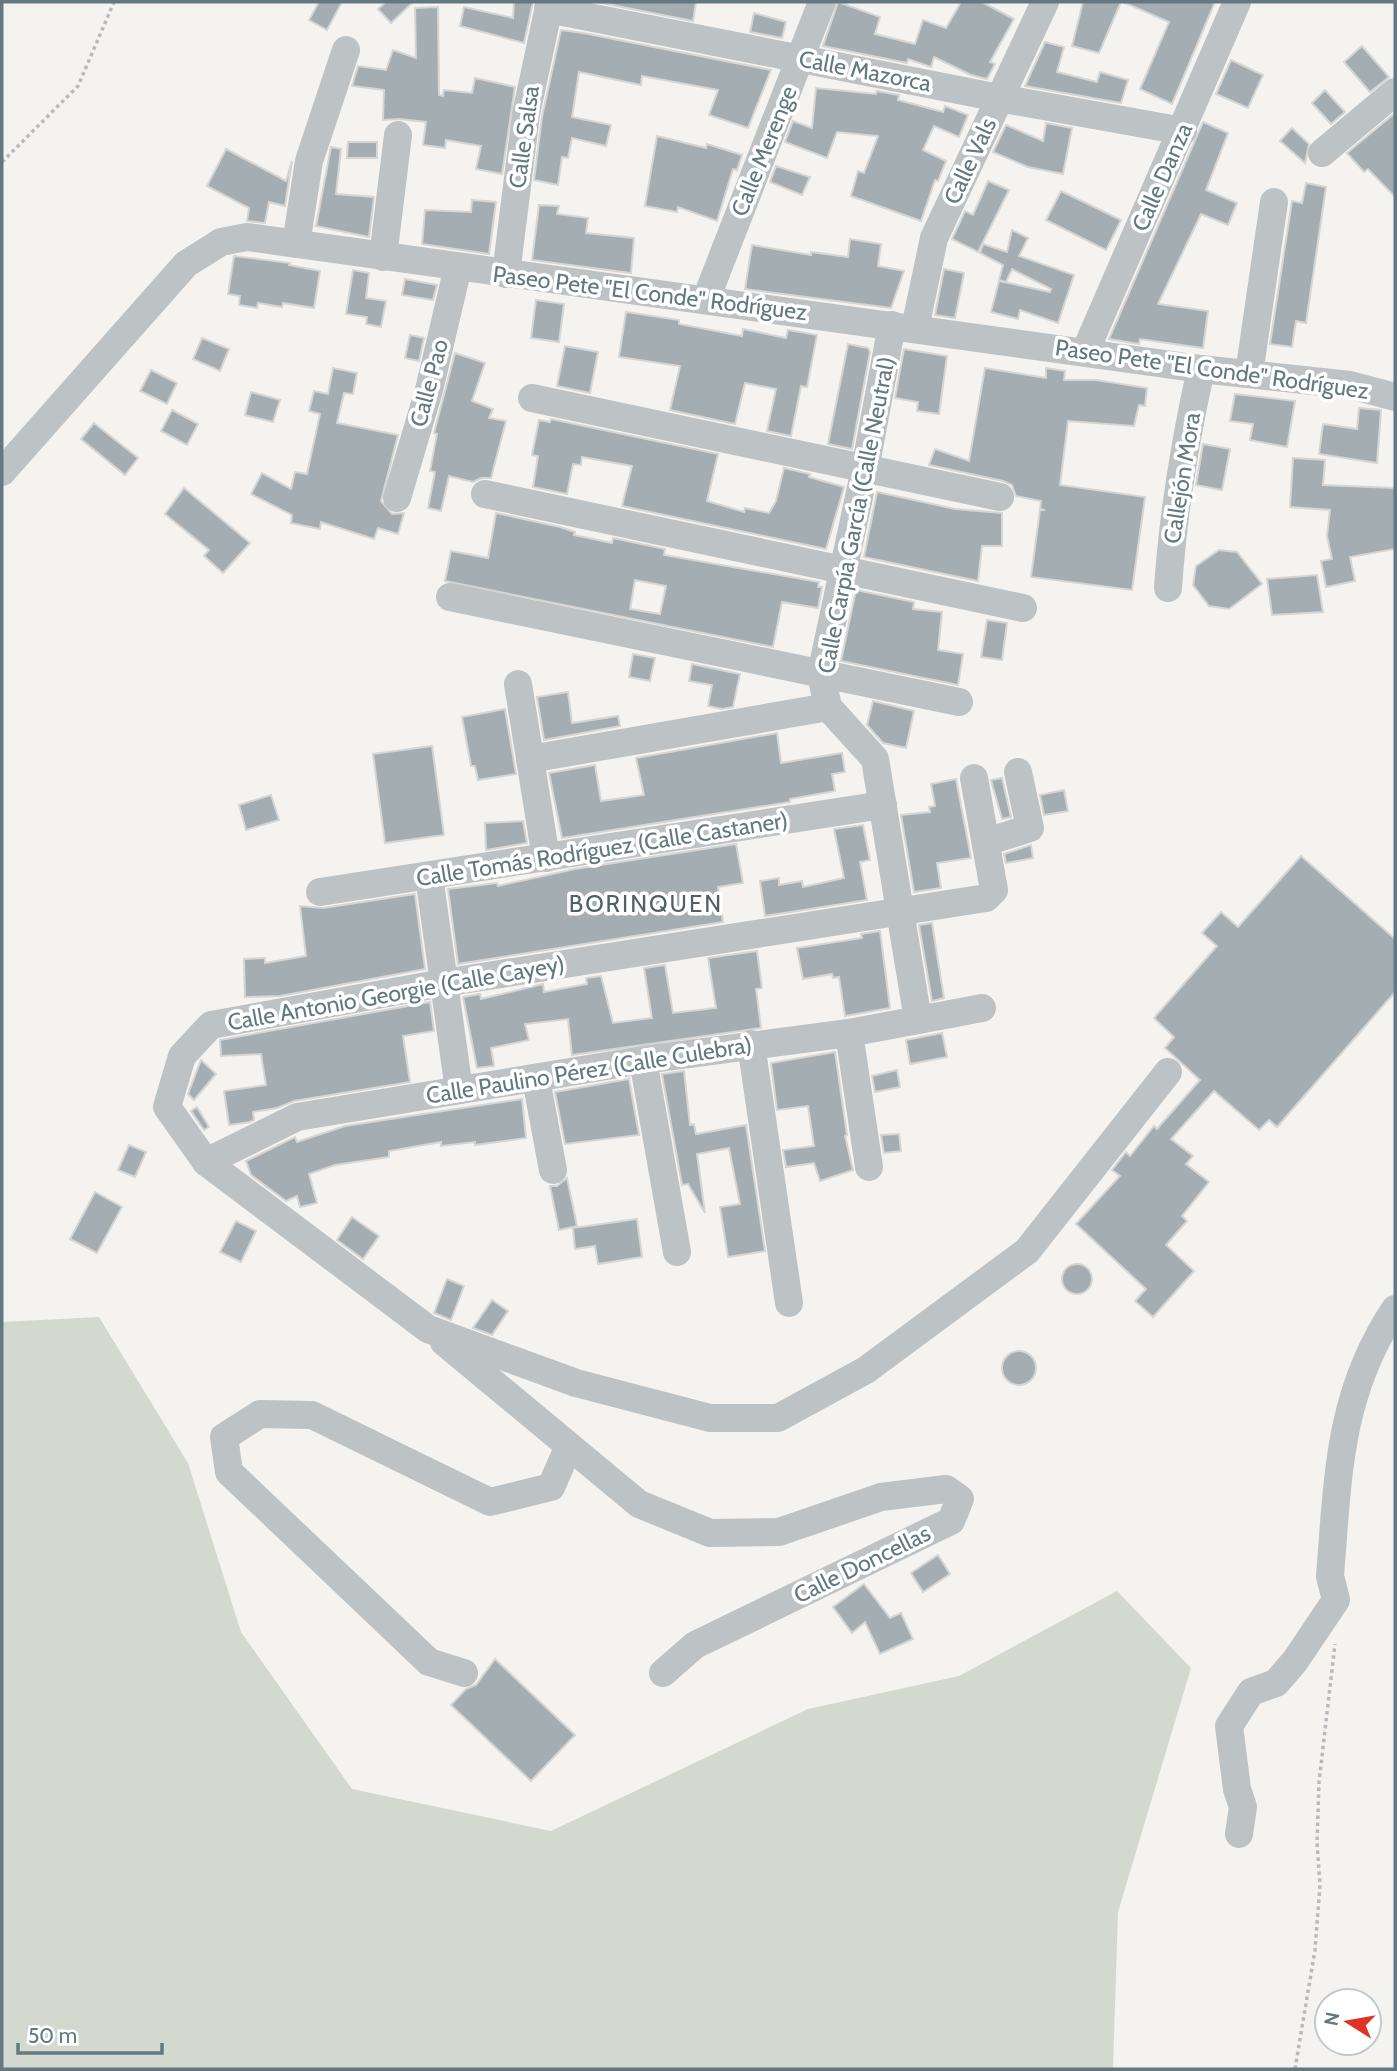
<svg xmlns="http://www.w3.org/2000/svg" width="1397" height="2071" font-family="Cabin,sans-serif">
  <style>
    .green { fill: #d4d9cf }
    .building { fill: #a4aeb2; stroke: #d5d5d3; stroke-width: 2; fill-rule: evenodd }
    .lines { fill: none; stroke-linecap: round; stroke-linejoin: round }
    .path { stroke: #b7babc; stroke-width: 3.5; stroke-dasharray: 3.5 3.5; stroke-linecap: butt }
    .minor { stroke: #bdc2c4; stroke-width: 28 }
    .labels { text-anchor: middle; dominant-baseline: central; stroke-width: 7; stroke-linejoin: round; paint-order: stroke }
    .street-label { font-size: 23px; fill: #647881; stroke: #fff }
    .neighbourhood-label { font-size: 24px; letter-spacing: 2px; fill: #516066; stroke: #fff }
  </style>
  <rect width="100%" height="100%" fill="#f4f3f0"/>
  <polygon class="green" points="99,1317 188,1463 241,1632 352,1789 551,1831 808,1709 959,1676 1117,1591 1191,1668 1118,1912 1113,2069 2,2069 2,1322"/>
  <g class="building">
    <polygon points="319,2 342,2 327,30 309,20"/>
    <polygon points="386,2 413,2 391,23 378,9"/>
    <polygon points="514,2 533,2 524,43 460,26 464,7 513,18"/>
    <polygon points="597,2 696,2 693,21"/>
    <polygon points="838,2 880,17 875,34 915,44 923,20 946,28 961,2 982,2 1014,19 990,62 995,64 987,79 971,75 934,57 931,67 908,59 907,63 823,46"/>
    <polygon points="1083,2 1121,2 1099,53 1072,46"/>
    <polygon points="1123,2 1215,2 1172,104 1140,89 1169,22"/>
    <polygon points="438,7 439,95 443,96 444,90 472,93 475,78 515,87 502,174 476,169 481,146 446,140 445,148 423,145 426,122 399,119 383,120 384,90 352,86 358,66 386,70 393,50 416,58 415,8"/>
    <polygon points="754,13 786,22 782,38 750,32"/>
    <polygon points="561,30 583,33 771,70 748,128 709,115 718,90 642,76 641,85 579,72 572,117 611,125 606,146 572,138 568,158 562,157 558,185 534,180 542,117"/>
    <polygon points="1045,42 1064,47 1057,72 1097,82 1100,72 1128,80 1121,103 1025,86"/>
    <polygon points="1362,46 1389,77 1370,92 1344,62"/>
    <polygon points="1231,60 1263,75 1248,108 1216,94"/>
    <polygon points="816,88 876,94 877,91 899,95 898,100 943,112 945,106 968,115 959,137 934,126 923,150 946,161 938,181 935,180 921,221 851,196 858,171 864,173 878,136 837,132 827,158 785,142 793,121 812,128"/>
    <polygon points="1325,90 1345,112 1331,124 1312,103"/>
    <polygon points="1395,113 1395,197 1368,169 1364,172 1347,153"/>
    <polygon points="1203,122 1228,133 1206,190 1237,203 1228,225 1201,214 1158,304 1208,311 1203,348 1140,339 1139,344 1109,339"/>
    <polygon points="1046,123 1072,128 1063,174 1028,167 993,152 1006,125 1043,141"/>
    <polygon points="1292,128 1309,144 1305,163 1280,141"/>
    <polygon points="657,136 706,148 707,144 742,155 737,170 733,169 717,221 678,207 677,212 645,206"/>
    <polygon points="348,142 377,142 377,158 347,158"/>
    <polygon points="331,147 341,149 336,194 374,197 369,237 316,226"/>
    <polygon points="226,149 286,181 292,161 285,206 269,202 265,223 247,221 249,208 207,186"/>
    <polygon points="776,166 810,177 802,195 770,182"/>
    <polygon points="988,181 1009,190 978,252 952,239 965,211 973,215"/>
    <polygon points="1306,183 1326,187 1306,323 1296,321 1292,347 1270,344 1292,201 1302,203"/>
    <polygon points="1061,191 1121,220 1106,250 1046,220"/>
    <polygon points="472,200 496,202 489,254 422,244 425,210 471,212"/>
    <polygon points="539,205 559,206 557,214 588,218 586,233 634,238 631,273 532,260"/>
    <polygon points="1012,230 1028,238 1019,256 1074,275 1058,323 1020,310 1018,319 991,312 999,281 1050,292 1051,289 1012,269 1006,282 999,280 1003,265 980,253 983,244 1007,252"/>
    <polygon points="850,239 881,244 878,266 904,271 891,308 745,289 752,245 811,255 811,252 848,257"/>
    <polygon points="234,256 290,263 289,265 320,271 314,308 283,303 282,307 258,303 257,308 239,305 240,296 228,294"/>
    <polygon points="944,269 964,273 955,318 935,315"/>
    <polygon points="353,270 369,273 366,298 386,301 381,327 366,324 367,317 346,314"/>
    <polygon points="405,279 437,285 433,300 402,295"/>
    <polygon points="536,300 564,304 559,342 531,338"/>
    <polygon points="626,312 679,320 679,324 742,336 743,329 786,338 788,330 817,335 807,387 801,386 791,436 767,431 776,389 745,383 735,424 670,410 680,366 619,357"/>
    <polygon points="410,335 424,338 419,361 405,358"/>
    <polygon points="202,338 229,349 220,371 193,359"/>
    <polygon points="848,344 868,348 870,352 852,449 828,444"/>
    <polygon points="565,346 598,352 590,393 557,386"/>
    <polygon points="904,349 947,356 939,414 917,411 918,402 895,398"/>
    <polygon points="455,353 485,363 472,401 493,409 489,418 506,421 491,478 481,478 473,482 449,476 441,511 428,508 435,472 430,471 437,434 434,433"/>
    <polygon points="333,368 357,373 353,394 344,393 337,423 398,435 381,501 392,514 404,513 398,534 378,528 374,539 321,522 320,529 291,523 292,515 251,494 262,473 291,489 295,472 307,474 320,414 309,411 314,391 328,394"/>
    <polygon points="985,368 1046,378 1046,368 1065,371 1064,380 1096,380 1147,388 1145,406 1139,405 1134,426 1068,421 1060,485 1145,497 1132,590 1031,577 1040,510 1045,510 1040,509 1041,501 1016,496 1012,485 1003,481 929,465 935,449 969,461"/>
    <polygon points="151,370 177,383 167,404 140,391"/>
    <polygon points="251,392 280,400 273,422 245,415"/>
    <polygon points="1235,394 1295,401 1287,447 1250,440 1253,424 1230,421"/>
    <polygon points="1359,408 1381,410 1377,463 1319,454 1323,424 1357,429"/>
    <polygon points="172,410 198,424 187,445 161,431"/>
    <polygon points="551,419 718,454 707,501 744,512 745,508 769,513 776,501 784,468 810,474 809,477 844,487 826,549 622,506 632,466 582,457 581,465 573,464 567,494 533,487 538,456 532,455 539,420 550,422"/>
    <polygon points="94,423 138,458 125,475 81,439"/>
    <polygon points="1203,444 1230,449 1222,490 1196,485"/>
    <polygon points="1293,458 1325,460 1323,485 1395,488 1395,549 1350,557 1355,581 1326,587 1321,561 1332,559 1327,536 1330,510 1290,507"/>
    <polygon points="184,488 250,543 223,573 204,556 209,550 165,514"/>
    <polygon points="877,492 955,509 1002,513 1002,546 982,546 978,581 864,557"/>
    <path d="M 496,513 L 560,527 L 575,532 L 574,535 L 612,543 L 613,538 L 665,549 L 664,555 L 819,582 L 818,587 L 822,587 L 818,608 L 782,602 L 773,647 L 445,581 L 451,551 L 488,558 ZM 635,580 L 666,586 L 660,614 L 630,609 Z"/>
    <polygon points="1219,550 1237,552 1262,584 1229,609 1209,606 1193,585 1196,566"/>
    <polygon points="1317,575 1323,612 1272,615 1267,579"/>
    <polygon points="856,590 914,602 913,609 942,612 938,650 963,654 958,685 841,661"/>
    <polygon points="987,620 1007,623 1002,660 981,657"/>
    <polygon points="633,654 655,658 650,681 629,677"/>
    <polygon points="692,664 740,674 733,707 722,709 708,706 712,685 689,681"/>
    <polygon points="568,692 572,723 618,716 620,726 544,740 537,697"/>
    <polygon points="873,701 914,711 906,748 883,743 867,725"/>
    <polygon points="505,709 516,774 478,780 475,766 471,766 462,717"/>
    <polygon points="777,733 781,763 842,753 845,772 832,774 835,791 790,799 790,802 562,838 549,773 595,765 601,801 644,795 636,758"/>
    <polygon points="432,746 444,835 385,843 373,754"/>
    <polygon points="1002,778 1011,817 1002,819 991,780"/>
    <polygon points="956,779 971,858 937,863 941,888 914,892 901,815 930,812 929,807 935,806 931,784"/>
    <polygon points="1064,790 1068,811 1044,815 1040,795"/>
    <polygon points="271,795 279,820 246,830 239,805"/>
    <polygon points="523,821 527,843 486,850 485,823"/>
    <polygon points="863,825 870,860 860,862 867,900 765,916 760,881 779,878 779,885 802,881 803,887 844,878 834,829"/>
    <polygon points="736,844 743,883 718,887 723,922 458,964 448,889 497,883 498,886 575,869"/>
    <polygon points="1031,845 1033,858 1006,863 1004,854"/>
    <polygon points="1301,856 1395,939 1395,992 1277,1127 1269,1120 1259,1130 1214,1091 1171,1139 1193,1156 1186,1164 1209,1182 1182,1216 1187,1221 1166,1245 1194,1271 1153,1317 1135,1301 1146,1289 1076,1224 1120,1176 1112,1170 1126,1152 1130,1156 1154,1126 1157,1129 1200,1080 1165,1048 1174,1037 1154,1018 1217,946 1202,933 1221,912 1238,927"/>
    <polygon points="415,894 425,969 280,996 245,997 244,959 265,958 265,963 306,956 300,906 323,908"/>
    <polygon points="932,923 944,998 932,1001 919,925"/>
    <polygon points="880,931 890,1008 845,1016 839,977 833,978 832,974 803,979 797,948 862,938 861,934"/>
    <polygon points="757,951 762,988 756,989 761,1028 572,1055 568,1019 525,1024 529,1040 491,1048 494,1066 477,1068 463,997 480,994 481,999 543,984 544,992 587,984 586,978 601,976 613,1023 652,1018 644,968 665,965 673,1013 716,1008 708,958"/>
    <polygon points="430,1002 434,1031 403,1036 410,1082 294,1101 277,1108 253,1112 254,1120 250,1122 229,1125 224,1091 266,1085 261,1054 221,1056 220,1040"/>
    <polygon points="942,1033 947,1057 910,1064 906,1040"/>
    <polygon points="835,1052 847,1135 845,1136 853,1170 820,1181 814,1163 786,1167 783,1150 814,1146 808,1106 777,1110 771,1063"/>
    <polygon points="201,1060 216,1074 194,1100 188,1094"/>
    <polygon points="897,1070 900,1087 875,1092 872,1076"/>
    <polygon points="684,1071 690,1125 694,1124 696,1134 746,1125 765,1251 728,1257 720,1207 740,1204 729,1148 697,1154 705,1213 688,1184 682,1185 662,1074"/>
    <polygon points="629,1079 639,1135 565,1144 555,1092"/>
    <polygon points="522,1099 526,1138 475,1145 475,1142 441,1146 441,1142 389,1151 389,1157 335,1165 309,1174 317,1203 300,1207 297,1196 286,1201 251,1175 246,1161 295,1137 297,1142 345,1126"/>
    <polygon points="197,1107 209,1127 204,1130 191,1111"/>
    <polygon points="899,1134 901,1151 884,1153 881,1135"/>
    <polygon points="129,1145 146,1152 135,1177 118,1170"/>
    <polygon points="567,1178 577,1226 559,1230 550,1186 557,1186"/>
    <polygon points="95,1192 122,1207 97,1253 70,1239"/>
    <polygon points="352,1217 379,1236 363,1259 337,1240"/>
    <polygon points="637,1219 642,1257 598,1264 595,1246 575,1249 573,1228"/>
    <polygon points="236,1221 256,1231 241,1262 220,1252"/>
    <circle cx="1077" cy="1279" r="15"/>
    <polygon points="447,1279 464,1286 451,1320 434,1313"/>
    <polygon points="492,1300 508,1311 492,1335 473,1328"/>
    <circle cx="1019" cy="1368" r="17"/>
    <polygon points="938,1555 950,1574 923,1592 911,1573"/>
    <polygon points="864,1584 890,1618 901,1613 913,1639 880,1654 865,1622 852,1633 833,1607"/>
    <polygon points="495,1659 575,1735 531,1781 451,1705 466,1689 476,1685"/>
  </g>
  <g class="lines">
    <g class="path">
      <polyline points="2,162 78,86 114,2"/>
      <polyline points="1295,2069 1315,1950 1320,1885 1317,1843 1319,1782 1335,1644"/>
    </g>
    <g class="minor">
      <polyline points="548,9 999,98 1183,131"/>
      <polyline points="1322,153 1395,92"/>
      <polyline points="296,244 309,161 346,50"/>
      <polyline points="383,257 398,135"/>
      <polyline points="506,274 526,114 550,2"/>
      <polyline points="706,299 822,2"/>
      <polyline points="892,325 865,469 821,674 828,707 875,759 918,1020"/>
      <polyline points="915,328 934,238 1045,2"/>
      <polyline points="1085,352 1237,2"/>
      <polyline points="1249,374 1274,202"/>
      <polyline points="532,398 1000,497"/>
      <polyline points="2,472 186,264 221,242 247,237 1201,369 1350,385 1395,397"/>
      <polyline points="485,494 1023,608"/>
      <polyline points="397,498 429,390 458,267"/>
      <path d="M 1168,588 C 1173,514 1185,441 1201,369"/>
      <polyline points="450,597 959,702"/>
      <polyline points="518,684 546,858"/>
      <polyline points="530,759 828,707"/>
      <polyline points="974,778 994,890 986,898 443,983 211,1025 182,1056 167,1107 206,1162 428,1329 576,1383 710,1418 778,1418 866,1370 1027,1251 1168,1072"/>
      <polyline points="986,842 1030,828 1018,772"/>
      <polyline points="429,876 459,1090"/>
      <polyline points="320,892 883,805"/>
      <polyline points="849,1033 869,1167"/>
      <polyline points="751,1044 789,1303"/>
      <polyline points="643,1060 677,1252"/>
      <polyline points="536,1079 553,1170"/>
      <polyline points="206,1162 297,1117 643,1060 849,1033 982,1008"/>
      <polyline points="444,1342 639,1504 710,1533 779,1532 881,1497 946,1489 960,1499 951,1521 695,1645 663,1673"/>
      <polyline points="464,1673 429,1662 229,1472 224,1437 260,1414 312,1415 490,1502 551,1487 569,1446"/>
      <path d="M 1239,1834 L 1243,1807 L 1237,1789 L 1229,1726 L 1251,1692 L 1276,1683 L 1295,1661 L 1336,1600 L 1330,1576 C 1338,1478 1338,1394 1395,1309"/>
    </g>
  </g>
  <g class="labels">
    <g class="street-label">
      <text transform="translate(865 71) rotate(11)">Calle Mazorca</text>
      <text transform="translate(524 137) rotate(-82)">Calle Salsa</text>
      <text transform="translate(764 151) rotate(-68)">Calle Merenge</text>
      <text transform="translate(970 161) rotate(-65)">Calle Vals</text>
      <text transform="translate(1162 177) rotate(-66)">Calle Danza</text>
      <text transform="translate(650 293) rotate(7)">Paseo Pete "El Conde" Rodríguez</text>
      <text transform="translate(1212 369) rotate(8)">Paseo Pete "El Conde" Rodríguez</text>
      <text transform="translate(429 383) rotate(-75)">Calle Pao</text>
      <text transform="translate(1182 478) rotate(-81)">Callejón Mora</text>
      <text transform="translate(856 515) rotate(-79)">Calle Carpía García (Calle Neutral)</text>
      <text transform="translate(602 849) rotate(-9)">Calle Tomás Rodríguez (Calle Castaner)</text>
      <text transform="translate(396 993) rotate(-10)">Calle Antonio Georgie (Calle Cayey)</text>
      <text transform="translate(589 1070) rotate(-9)">Calle Paulino Pérez (Calle Culebra)</text>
      <text transform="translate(862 1564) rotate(-26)">Calle Doncellas</text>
    </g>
    <g class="neighbourhood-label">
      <text x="646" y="903">BORINQUEN</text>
    </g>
  </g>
  <rect width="1397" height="2071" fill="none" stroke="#647881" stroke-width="7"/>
  <g transform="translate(1348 2022) rotate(281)"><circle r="33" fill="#ffffff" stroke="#c1c9cd" stroke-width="2"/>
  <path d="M0-5L12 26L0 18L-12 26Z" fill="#df3325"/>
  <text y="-10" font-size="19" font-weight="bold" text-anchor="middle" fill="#647881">N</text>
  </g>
  <path d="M18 2043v10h144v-10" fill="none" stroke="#647881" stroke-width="3.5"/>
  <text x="28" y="2043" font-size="21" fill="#647881" stroke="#ffffff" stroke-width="5" paint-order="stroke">50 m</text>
</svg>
